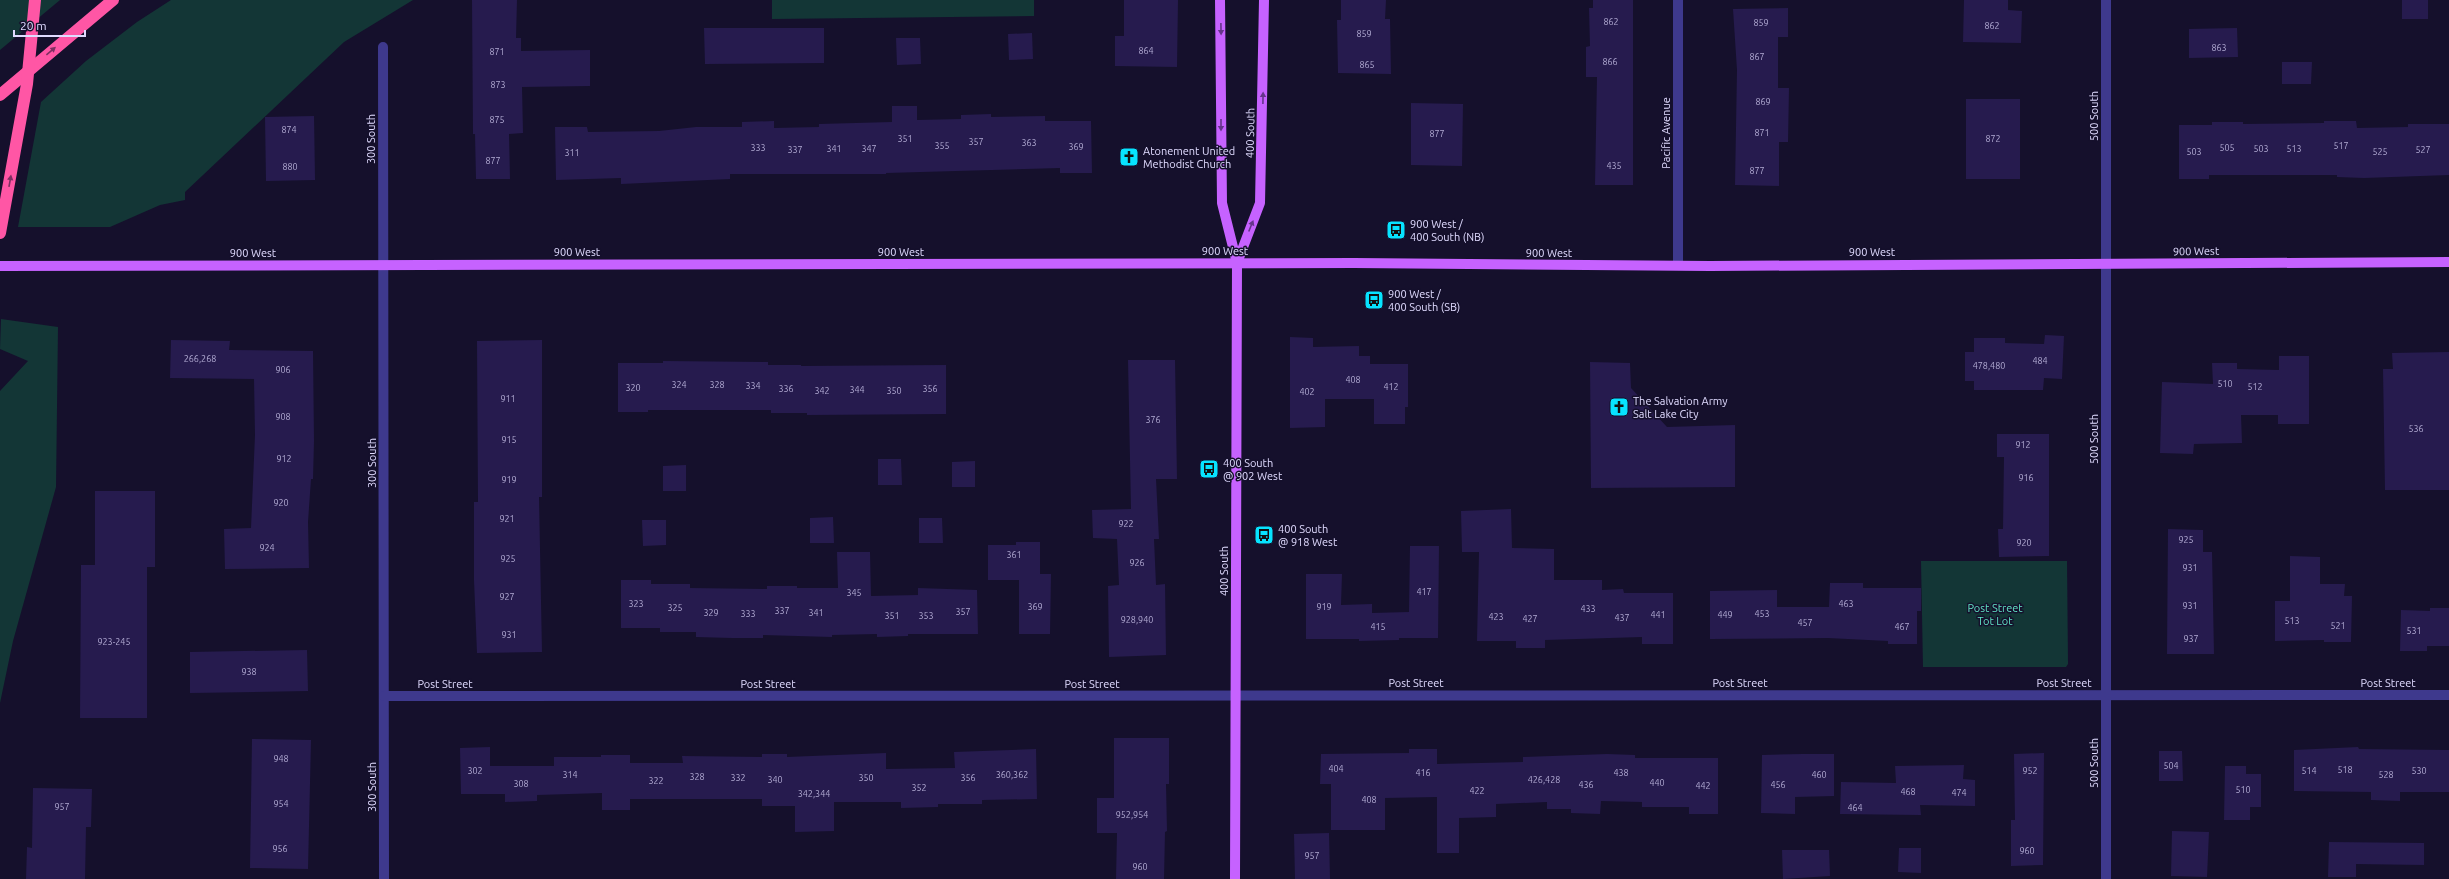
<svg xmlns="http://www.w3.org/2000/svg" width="2449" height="879" font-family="Ubuntu,sans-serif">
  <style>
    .green { fill: #133636 }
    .building { fill: #261b4e }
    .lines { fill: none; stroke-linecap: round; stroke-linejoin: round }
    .minor { stroke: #3e398d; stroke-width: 10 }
    .major { stroke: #c662ff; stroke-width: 10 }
    .highway { stroke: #ff56a5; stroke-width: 12 }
    .highway-bridge { stroke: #ff56a5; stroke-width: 12 }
    .oneway { fill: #65358b }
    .oneway2 { fill: #7e3062 }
    .labels { text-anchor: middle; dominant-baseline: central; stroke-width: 3; stroke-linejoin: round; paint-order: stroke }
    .number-label { font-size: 9px; fill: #b2abd3 }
    .street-label { font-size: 11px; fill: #e0dbff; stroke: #15102c }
    .poi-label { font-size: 11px; fill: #e0dbff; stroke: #15102c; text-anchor: start }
    .park-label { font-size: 11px; fill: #61e6c6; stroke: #15102c }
  </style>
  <rect width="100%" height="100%" fill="#15102c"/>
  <g class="green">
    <polygon points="0,0 60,0 0,50"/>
    <polygon points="171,0 413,0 344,42 185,192 185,200 160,205 110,227 18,227 41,102 86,61 137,22"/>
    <polygon points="772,0 1034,0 1034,16 772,19"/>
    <polygon points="1,319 58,327 56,487 13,641 0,703 0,391 28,361 0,349"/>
    <polygon points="1921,561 2067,561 2068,664 2066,667 1923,667"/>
  </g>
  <g class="building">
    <polygon points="472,0 517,0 516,38 521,38 521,51 590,50 590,86 522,87 523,133 509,134 510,179 476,179 475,134 473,134"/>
    <polygon points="1124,0 1178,0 1177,67 1115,66 1115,36 1124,36"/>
    <polygon points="1341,0 1386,0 1385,19 1390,19 1391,74 1338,73 1337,20 1341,20"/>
    <polygon points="1593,0 1633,0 1633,185 1595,185 1597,77 1586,77 1586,47 1590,46 1589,8 1593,8"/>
    <polygon points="1964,0 2008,0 2008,10 2022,11 2021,43 1963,42"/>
    <rect x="2402" y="0" width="26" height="19"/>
    <polygon points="1788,8 1788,37 1778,37 1778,88 1789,88 1788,142 1779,142 1779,186 1735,185 1737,70 1733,9"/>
    <polygon points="704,28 824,28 824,63 705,64"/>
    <polygon points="2237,28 2238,57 2189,58 2189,29"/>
    <polygon points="1032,33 1033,59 1009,60 1008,34"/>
    <polygon points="896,38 920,38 921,64 897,65"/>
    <polygon points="2282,62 2312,62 2311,84 2282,84"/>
    <rect x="1966" y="99" width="54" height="80"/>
    <polygon points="1411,103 1463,104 1462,166 1411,165"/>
    <polygon points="892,106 917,106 917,120 961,119 961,115 991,114 991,117 1045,116 1045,121 1091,121 1092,173 1060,173 1060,168 886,173 886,174 730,174 730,179 621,184 621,178 556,180 555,127 587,127 588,132 659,131 696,127 742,127 742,122 774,121 774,128 819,127 819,124 892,122"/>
    <polygon points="314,116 315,180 266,181 265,117"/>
    <polygon points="2324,121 2356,121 2357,128 2408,127 2408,124 2449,124 2449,175 2364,178 2337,177 2337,175 2209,175 2209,179 2179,179 2179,125 2212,125 2212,122 2243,122 2243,124 2324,123"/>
    <polygon points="2045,335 2064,336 2062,379 2044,378 2043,390 1974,390 1974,381 1965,381 1965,352 1974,352 1974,338 2005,338 2005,343 2044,344"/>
    <polygon points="1290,337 1313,338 1313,347 1359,346 1359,356 1370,356 1370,364 1408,364 1408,407 1405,407 1405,424 1374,424 1374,399 1325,399 1325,427 1290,428"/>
    <polygon points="171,340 230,341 229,350 313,351 314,441 313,479 311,479 308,522 309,568 225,569 224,529 251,528 255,435 254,379 170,378"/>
    <polygon points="542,340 542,497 539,497 542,652 477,653 474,580 474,502 478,502 477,341"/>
    <polygon points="2449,352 2449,490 2385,490 2383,369 2393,369 2392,353"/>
    <polygon points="2279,356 2309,356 2309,424 2278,424 2278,415 2241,415 2242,443 2194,444 2193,454 2160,453 2162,382 2213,384 2212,363 2237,363 2237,369 2279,370"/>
    <polygon points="1128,360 1175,360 1177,479 1156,479 1159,539 1154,539 1156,585 1165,584 1166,655 1109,657 1108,586 1119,585 1117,539 1093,538 1092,510 1131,509"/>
    <polygon points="663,361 768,362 768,365 801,365 801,366 946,365 946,414 807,415 807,413 771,413 771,410 648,410 648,412 618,412 618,363 663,363"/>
    <polygon points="1590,362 1630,363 1631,388 1667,427 1735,425 1735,487 1591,488"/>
    <polygon points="1997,434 2049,434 2049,556 1999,557 1998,529 2003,529 2004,457 1997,457"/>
    <polygon points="878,459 901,459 902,485 878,485"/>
    <polygon points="975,461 975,487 952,487 952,462"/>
    <polygon points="686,465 686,491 663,491 663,466"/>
    <polygon points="95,491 155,491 155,567 147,567 147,718 80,718 81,565 95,565"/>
    <polygon points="1511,509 1512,548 1554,549 1554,580 1602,580 1602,590 1623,589 1624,593 1673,593 1673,644 1642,644 1642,637 1545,640 1545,648 1516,648 1516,641 1477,641 1479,552 1462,552 1461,511"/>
    <polygon points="833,517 834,543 810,543 810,518"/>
    <polygon points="919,518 942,518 943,543 919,543"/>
    <polygon points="642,520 666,520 666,545 643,546"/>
    <polygon points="2168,529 2203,530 2203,552 2212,552 2214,654 2167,654"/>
    <polygon points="1016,542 1040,542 1040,574 1051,574 1050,634 1019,634 1019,580 988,580 988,545 1016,545"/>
    <polygon points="1410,546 1439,546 1438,638 1399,638 1399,640 1359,641 1359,639 1306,639 1306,574 1342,574 1341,605 1372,604 1372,613 1409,612"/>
    <polygon points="837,552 870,552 871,596 918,595 918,588 977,590 978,634 908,634 908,636 877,637 877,634 832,635 832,637 763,635 763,638 732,638 696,637 696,632 660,632 660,628 621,628 621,580 651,580 651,584 690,584 690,588 767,589 767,586 797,586 797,588 838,588"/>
    <polygon points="2290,556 2320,557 2320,584 2345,584 2344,596 2352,596 2351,642 2324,642 2324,640 2275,641 2275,601 2290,601"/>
    <polygon points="1830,583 1863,583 1863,588 1921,588 1921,611 1917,611 1917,644 1888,644 1888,641 1828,638 1710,639 1710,591 1777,590 1777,607 1829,607"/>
    <polygon points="2430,608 2449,608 2449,646 2427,646 2427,651 2400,651 2401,610 2430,611"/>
    <polygon points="307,650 308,691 190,693 190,652"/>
    <polygon points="1114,738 1169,738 1169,784 1166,784 1167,831 1165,832 1164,879 1116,879 1117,833 1097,833 1097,798 1114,798"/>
    <polygon points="252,739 311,740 308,869 250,868"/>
    <polygon points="490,747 490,766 554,766 554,757 601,757 601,755 630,755 630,763 683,763 682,756 762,757 762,754 787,754 787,757 886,753 886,769 955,768 954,752 1036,749 1037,799 982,800 982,804 938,804 938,807 901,808 901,802 834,802 834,831 795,832 795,806 762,806 762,799 630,799 630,810 602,810 602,793 537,795 537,801 505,802 505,794 461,794 460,748"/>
    <polygon points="2358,747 2359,749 2449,750 2449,792 2400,792 2400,801 2371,800 2371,792 2294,791 2294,750"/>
    <polygon points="1409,749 1437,749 1437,764 1523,762 1523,757 1607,754 1635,755 1635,758 1718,758 1718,814 1689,814 1689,807 1642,807 1642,802 1601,801 1600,814 1571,813 1571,809 1547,809 1547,802 1496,804 1496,817 1459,818 1459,853 1437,853 1437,797 1385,798 1385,830 1331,830 1331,784 1320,784 1321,754 1409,753"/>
    <polygon points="2159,751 2182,751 2183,781 2159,781"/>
    <polygon points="2044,753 2043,865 2011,866 2011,820 2015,820 2014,754"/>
    <polygon points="1803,754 1834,754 1834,796 1795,797 1795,814 1761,813 1762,755"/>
    <polygon points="1964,765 1963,779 1975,780 1975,806 1920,805 1921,815 1840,814 1841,782 1896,783 1895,766"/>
    <polygon points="2225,766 2246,766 2246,774 2261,774 2261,807 2250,807 2250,820 2224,820"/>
    <polygon points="33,788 92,789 91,827 86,827 85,879 26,879 27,847 32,848"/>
    <polygon points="2172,831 2209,832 2207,877 2171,876"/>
    <polygon points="1329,833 1330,879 1295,879 1294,834"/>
    <polygon points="2329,842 2424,843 2424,865 2356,864 2356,877 2328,877"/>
    <polygon points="1899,848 1921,848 1921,873 1898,872"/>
    <polygon points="1782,850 1829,850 1830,876 1783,879"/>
  </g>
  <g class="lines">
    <g class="minor">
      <polyline points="1678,0 1678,265"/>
      <polyline points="383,47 384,879"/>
      <polyline points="384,696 2449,695"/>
      <polyline points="2106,879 2106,0"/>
    </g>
    <g class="major">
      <polyline points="1220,0 1222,203 1237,263 1235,879"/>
      <polyline points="1237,263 1260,203 1264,0"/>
      <polyline points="0,266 1354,263 1710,266 2449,262"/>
    </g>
    <polyline class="highway" points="0,95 113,0"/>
    <polyline class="highway-bridge" points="0,233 27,84 35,0"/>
  </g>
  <defs><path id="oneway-solid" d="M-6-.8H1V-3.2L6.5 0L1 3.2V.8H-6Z"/></defs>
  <g class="oneway">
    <use href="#oneway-solid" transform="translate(1221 29) rotate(89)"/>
    <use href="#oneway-solid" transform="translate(1263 98) rotate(-89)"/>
    <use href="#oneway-solid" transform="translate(1221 125) rotate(90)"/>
    <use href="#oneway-solid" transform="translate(1251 226) rotate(-68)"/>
  </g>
  <g class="oneway2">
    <use href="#oneway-solid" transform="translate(51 51) rotate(-40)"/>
    <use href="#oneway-solid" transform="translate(10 181) rotate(-80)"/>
  </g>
  <defs>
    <symbol id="church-square" viewBox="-11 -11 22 22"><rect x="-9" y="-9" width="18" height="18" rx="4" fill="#07e3ff" stroke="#15102c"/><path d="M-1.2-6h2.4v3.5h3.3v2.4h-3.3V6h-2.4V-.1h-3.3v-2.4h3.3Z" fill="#111"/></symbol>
    <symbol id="bus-square" viewBox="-11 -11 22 22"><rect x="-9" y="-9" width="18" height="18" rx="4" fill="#07e3ff" stroke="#15102c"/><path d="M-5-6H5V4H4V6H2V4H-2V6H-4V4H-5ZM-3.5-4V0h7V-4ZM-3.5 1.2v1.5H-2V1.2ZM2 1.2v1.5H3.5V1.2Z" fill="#111"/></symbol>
  </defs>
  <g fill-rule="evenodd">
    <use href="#church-square" x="1118" y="146" width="22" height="22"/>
    <use href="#bus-square" x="1385" y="219" width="22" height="22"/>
    <use href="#bus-square" x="1363" y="289" width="22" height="22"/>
    <use href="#church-square" x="1608" y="396" width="22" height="22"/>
    <use href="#bus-square" x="1198" y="458" width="22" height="22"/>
    <use href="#bus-square" x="1253" y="524" width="22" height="22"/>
  </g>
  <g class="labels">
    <g class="number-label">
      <text x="1611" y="22">862</text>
      <text x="1761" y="23">859</text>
      <text x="1992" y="26">862</text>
      <text x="1364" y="34">859</text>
      <text x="2219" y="48">863</text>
      <text x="1146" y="51">864</text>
      <text x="497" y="52">871</text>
      <text x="1757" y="57">867</text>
      <text x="1610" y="62">866</text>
      <text x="1367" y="65">865</text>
      <text x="498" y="85">873</text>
      <text x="1763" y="102">869</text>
      <text x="497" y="120">875</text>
      <text x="289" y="130">874</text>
      <text x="1762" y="133">871</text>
      <text x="1437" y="134">877</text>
      <text x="905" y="139">351</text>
      <text x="1993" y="139">872</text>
      <text x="976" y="142">357</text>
      <text x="1029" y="143">363</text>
      <text x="942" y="146">355</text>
      <text x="2341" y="146">517</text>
      <text x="1076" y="147">369</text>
      <text x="758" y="148">333</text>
      <text x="2227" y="148">505</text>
      <text x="834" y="149">341</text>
      <text x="869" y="149">347</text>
      <text x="2261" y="149">503</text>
      <text x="2294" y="149">513</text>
      <text x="795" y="150">337</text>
      <text x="2423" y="150">527</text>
      <text x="2194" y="152">503</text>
      <text x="2380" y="152">525</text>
      <text x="572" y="153">311</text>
      <text x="493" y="161">877</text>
      <text x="1614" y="166">435</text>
      <text x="290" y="167">880</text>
      <text x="1757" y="171">877</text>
      <text x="200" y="359">266,268</text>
      <text x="2040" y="361">484</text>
      <text x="1989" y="366">478,480</text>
      <text x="283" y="370">906</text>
      <text x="1353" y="380">408</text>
      <text x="2225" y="384">510</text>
      <text x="679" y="385">324</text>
      <text x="717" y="385">328</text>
      <text x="753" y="386">334</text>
      <text x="1391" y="387">412</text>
      <text x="2255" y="387">512</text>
      <text x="633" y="388">320</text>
      <text x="786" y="389">336</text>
      <text x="930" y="389">356</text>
      <text x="857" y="390">344</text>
      <text x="822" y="391">342</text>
      <text x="894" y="391">350</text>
      <text x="1307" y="392">402</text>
      <text x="508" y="399">911</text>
      <text x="283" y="417">908</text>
      <text x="1153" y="420">376</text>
      <text x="2416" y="429">536</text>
      <text x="509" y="440">915</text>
      <text x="2023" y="445">912</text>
      <text x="284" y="459">912</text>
      <text x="2026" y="478">916</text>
      <text x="509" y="480">919</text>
      <text x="281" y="503">920</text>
      <text x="507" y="519">921</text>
      <text x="1126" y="524">922</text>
      <text x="2186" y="540">925</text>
      <text x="2024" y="543">920</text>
      <text x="267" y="548">924</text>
      <text x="1014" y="555">361</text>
      <text x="508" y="559">925</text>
      <text x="1137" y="563">926</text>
      <text x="2190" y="568">931</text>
      <text x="1424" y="592">417</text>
      <text x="854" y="593">345</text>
      <text x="507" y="597">927</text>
      <text x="636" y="604">323</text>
      <text x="1846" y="604">463</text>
      <text x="2190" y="606">931</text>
      <text x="1035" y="607">369</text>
      <text x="1324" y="607">919</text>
      <text x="675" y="608">325</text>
      <text x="1588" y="609">433</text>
      <text x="782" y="611">337</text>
      <text x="963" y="612">357</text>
      <text x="711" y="613">329</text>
      <text x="816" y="613">341</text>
      <text x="748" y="614">333</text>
      <text x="1762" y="614">453</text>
      <text x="1658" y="615">441</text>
      <text x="1725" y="615">449</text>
      <text x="892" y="616">351</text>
      <text x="926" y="616">353</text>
      <text x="1496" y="617">423</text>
      <text x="1622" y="618">437</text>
      <text x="1530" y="619">427</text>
      <text x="1137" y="620">928,940</text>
      <text x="2292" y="621">513</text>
      <text x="1805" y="623">457</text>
      <text x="2338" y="626">521</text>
      <text x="1378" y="627">415</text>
      <text x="1902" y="627">467</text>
      <text x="2414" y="631">531</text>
      <text x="509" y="635">931</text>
      <text x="2191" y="639">937</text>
      <text x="114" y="642">923-245</text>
      <text x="249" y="672">938</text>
      <text x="281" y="759">948</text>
      <text x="2171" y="766">504</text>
      <text x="1336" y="769">404</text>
      <text x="2345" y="770">518</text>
      <text x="475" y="771">302</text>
      <text x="2030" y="771">952</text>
      <text x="2309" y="771">514</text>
      <text x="2419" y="771">530</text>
      <text x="1423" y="773">416</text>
      <text x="1621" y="773">438</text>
      <text x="570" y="775">314</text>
      <text x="1012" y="775">360,362</text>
      <text x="1819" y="775">460</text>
      <text x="2386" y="775">528</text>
      <text x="697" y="777">328</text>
      <text x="738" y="778">332</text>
      <text x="866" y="778">350</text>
      <text x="968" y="778">356</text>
      <text x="775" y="780">340</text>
      <text x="1544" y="780">426,428</text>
      <text x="656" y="781">322</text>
      <text x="1657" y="783">440</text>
      <text x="521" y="784">308</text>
      <text x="1586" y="785">436</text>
      <text x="1778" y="785">456</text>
      <text x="1703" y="786">442</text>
      <text x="919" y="788">352</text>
      <text x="2243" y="790">510</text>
      <text x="1477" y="791">422</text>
      <text x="1908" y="792">468</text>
      <text x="1959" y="793">474</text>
      <text x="814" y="794">342,344</text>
      <text x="1369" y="800">408</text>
      <text x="281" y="804">954</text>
      <text x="62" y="807">957</text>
      <text x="1855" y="808">464</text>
      <text x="1132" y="815">952,954</text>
      <text x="280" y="849">956</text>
      <text x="2027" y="851">960</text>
      <text x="1312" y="856">957</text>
      <text x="1140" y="867">960</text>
    </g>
    <g class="street-label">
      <text transform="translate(2094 116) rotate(-90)">500 South</text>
      <text transform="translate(1250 133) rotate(-89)">400 South</text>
      <text transform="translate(1666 133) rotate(-90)">Pacific Avenue</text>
      <text transform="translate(371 139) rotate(-90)">300 South</text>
      <text x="1225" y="251">900 West</text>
      <text transform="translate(2196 251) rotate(-1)">900 West</text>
      <text x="577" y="252">900 West</text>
      <text x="901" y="252">900 West</text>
      <text x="1872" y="252">900 West</text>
      <text x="253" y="253">900 West</text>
      <text x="1549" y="253">900 West</text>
      <text transform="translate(2094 439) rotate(-90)">500 South</text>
      <text transform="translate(372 463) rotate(-90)">300 South</text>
      <text transform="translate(1224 571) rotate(-90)">400 South</text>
      <text x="1416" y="683">Post Street</text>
      <text x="1740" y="683">Post Street</text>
      <text x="2064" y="683">Post Street</text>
      <text x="2388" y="683">Post Street</text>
      <text x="445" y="684">Post Street</text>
      <text x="768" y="684">Post Street</text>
      <text x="1092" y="684">Post Street</text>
      <text transform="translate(2094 763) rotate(-90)">500 South</text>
      <text transform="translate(372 787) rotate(-90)">300 South</text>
    </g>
    <g class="poi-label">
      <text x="1143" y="151">Atonement United<tspan x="1143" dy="13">Methodist Church</tspan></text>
      <text x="1410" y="224">900 West /<tspan x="1410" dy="13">400 South (NB)</tspan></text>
      <text x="1388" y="294">900 West /<tspan x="1388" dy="13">400 South (SB)</tspan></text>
      <text x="1633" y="401">The Salvation Army<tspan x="1633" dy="13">Salt Lake City</tspan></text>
      <text x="1223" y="463">400 South<tspan x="1223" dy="13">@ 902 West</tspan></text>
      <text x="1278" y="529">400 South<tspan x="1278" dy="13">@ 918 West</tspan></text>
    </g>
    <g class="park-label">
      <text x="1995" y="608">Post Street<tspan x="1995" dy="13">Tot Lot</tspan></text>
    </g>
  </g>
  <path d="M14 30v6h71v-6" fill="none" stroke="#e0dbff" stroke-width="2"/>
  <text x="20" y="30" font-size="12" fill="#e0dbff" stroke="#15102c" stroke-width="3" paint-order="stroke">20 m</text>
</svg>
